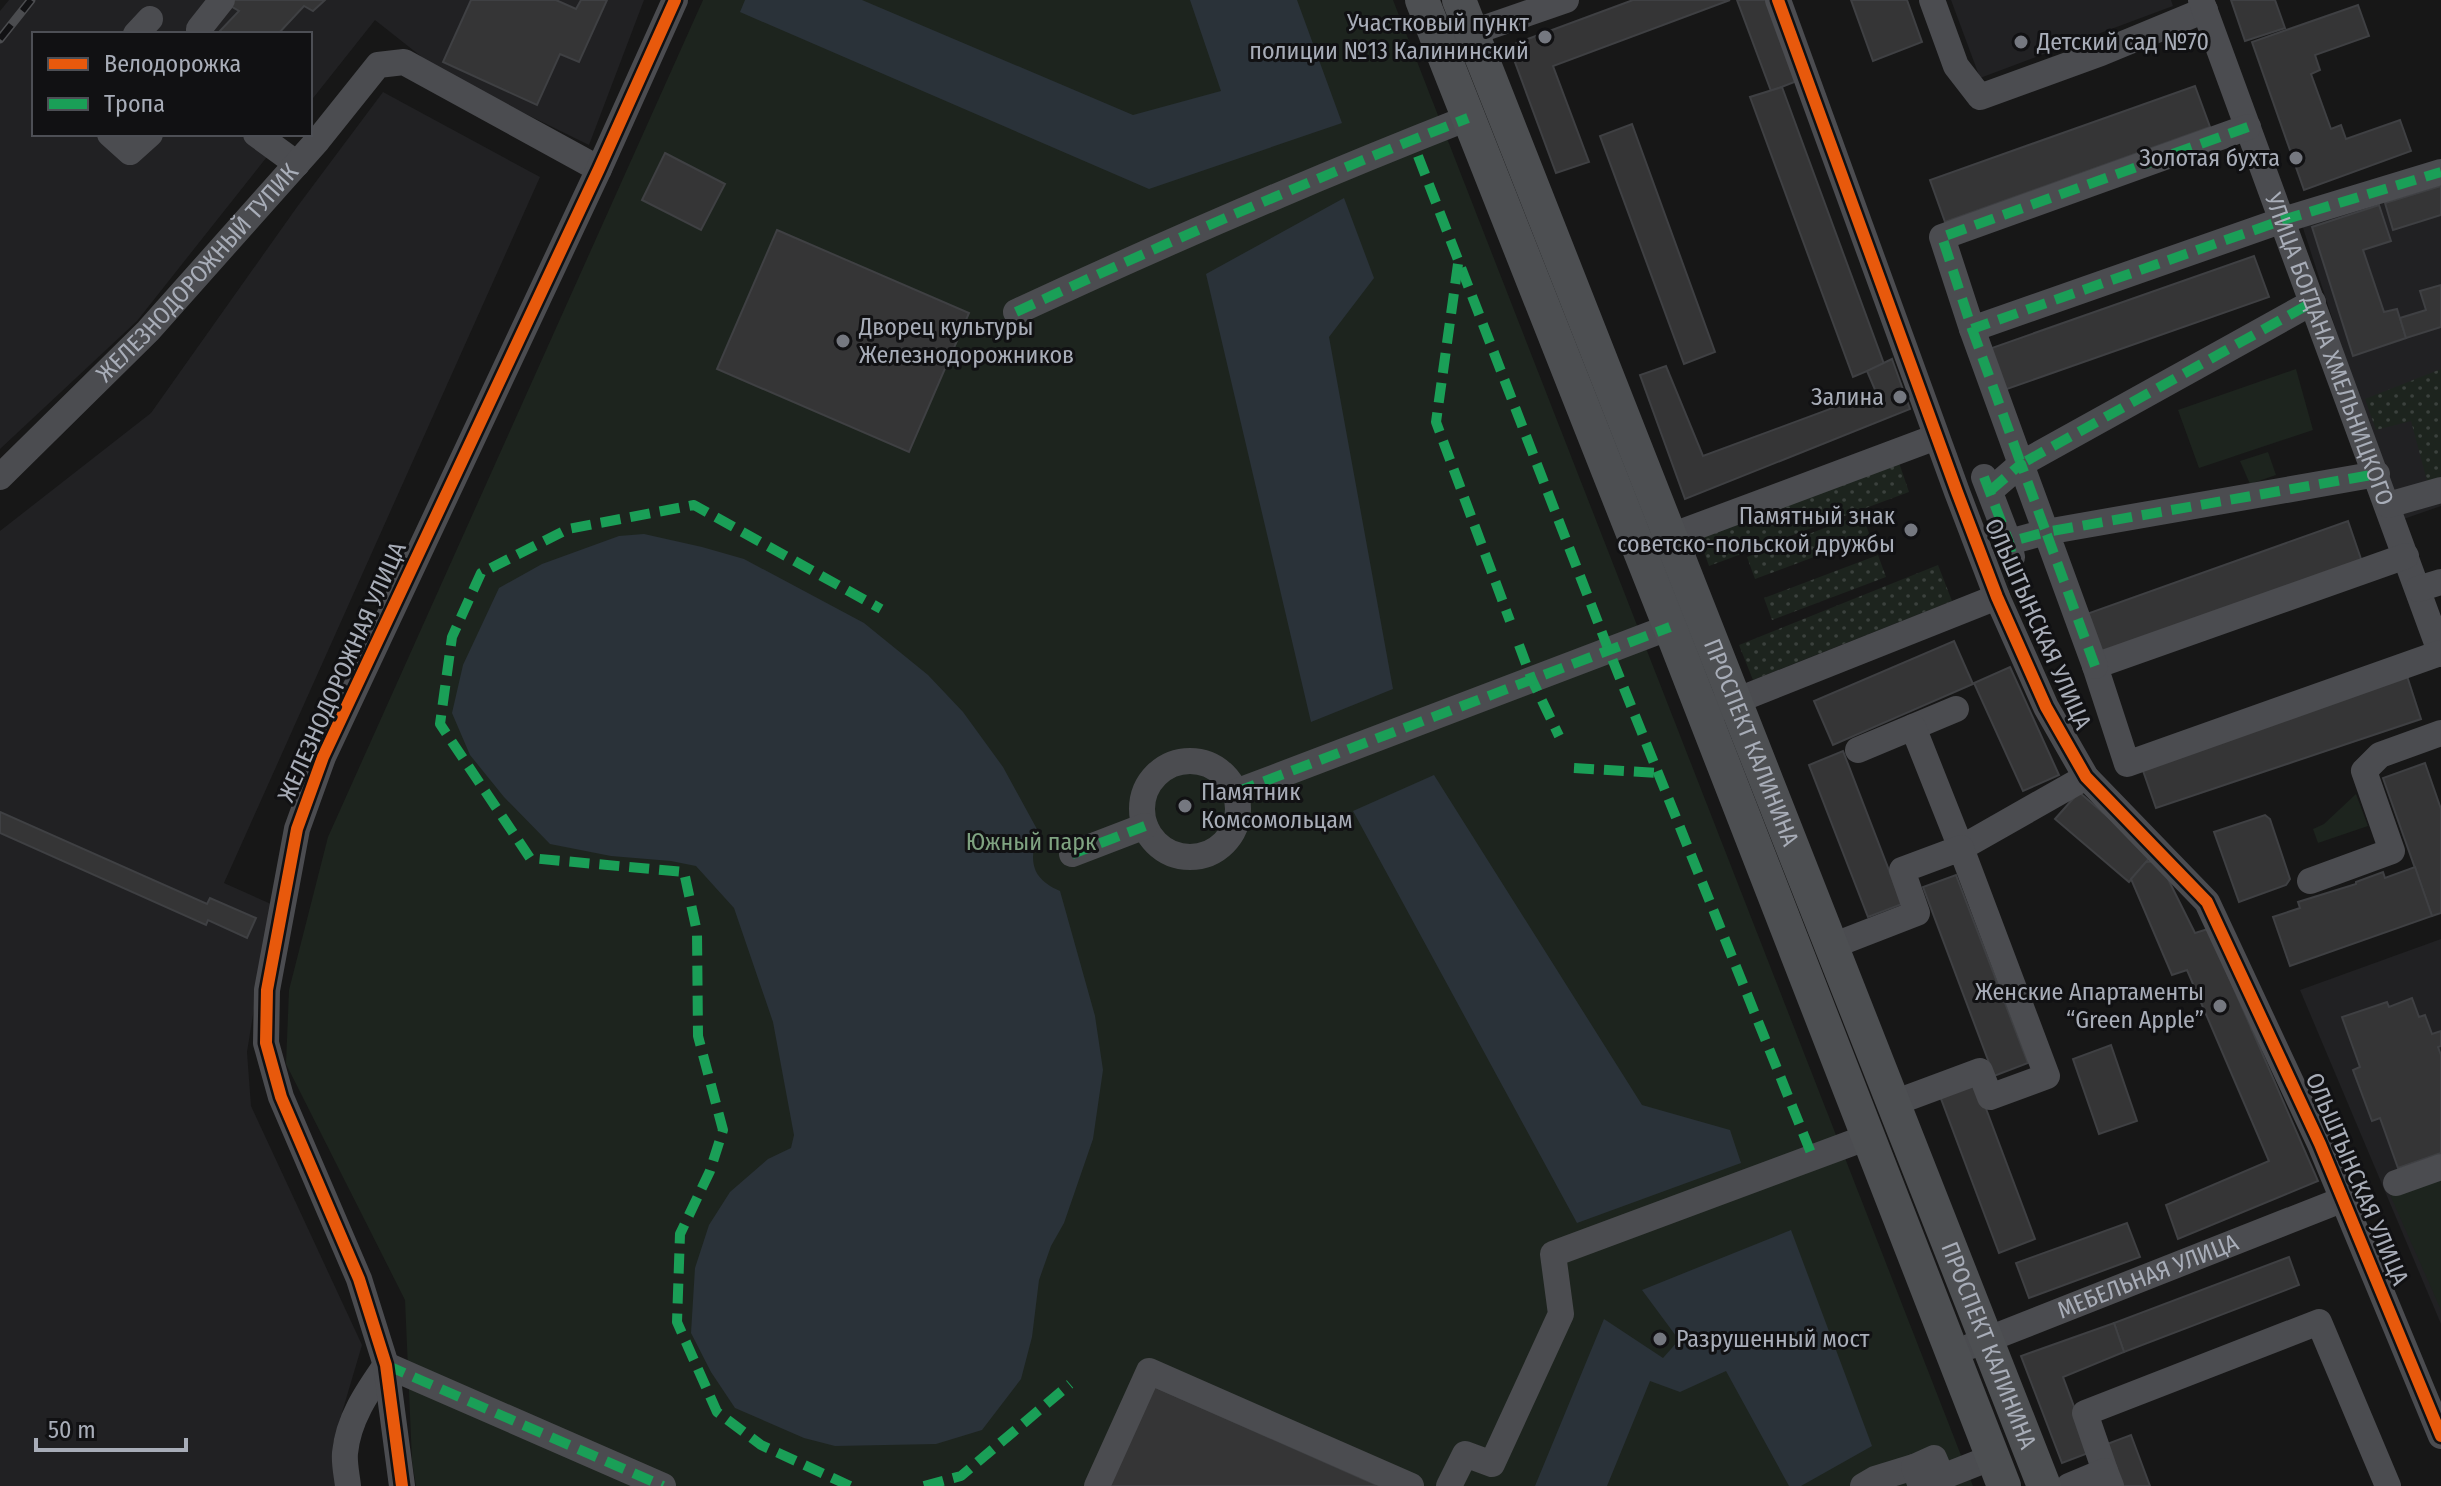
<svg xmlns="http://www.w3.org/2000/svg" width="2441" height="1486" font-family="'Fira Sans Condensed',sans-serif">
  <style>
    .built { fill: #212123 }
    .grass { fill: url(#grass-dots) }
    .park { fill: #1d241e }
    .water { fill: #2a3239 }
    .building { fill: #353536; stroke: #3f4043; stroke-width: 2 }
    .lines { fill: none; stroke-linecap: round; stroke-linejoin: round }
    .minor { stroke: #4b4c50; stroke-width: 26 }
    .major { stroke: #4d4f52; stroke-width: 34 }
    .rail-casing { stroke: #4b4c4f; stroke-width: 9 }
    .rail { stroke: #111113; stroke-width: 6; stroke-dasharray: 18; stroke-linecap: butt }
    .quiet { stroke: #1a9f57; stroke-width: 10; stroke-dasharray: 20 10; stroke-linecap: butt }
    .cycleway-casing { stroke: #111113; stroke-width: 17 }
    .cycleway { stroke: #e8590c; stroke-width: 12 }
    .poi-dot { fill: #757880; stroke: #111113; stroke-width: 3 }
    .labels { text-anchor: middle; dominant-baseline: central; stroke-width: 6; stroke-linejoin: round; paint-order: stroke }
    .poi-label { font-size: 24px; fill: #a8adb8; stroke: #111113; text-anchor: end }
    .street-label { font-size: 24px; fill: #a8adb8; stroke: #111113 }
    .park-label { font-size: 24px; fill: #7fa381; stroke: #111113 }
  </style>
  <defs>
    <pattern id="grass-dots" width="8" height="8" patternUnits="userSpaceOnUse" patternTransform="scale(2)"><rect width="8" height="8" fill="#1d241e"/><path d="M2 2h.1M6 6h.1" fill="none" stroke="#3b413d" stroke-width="1.8" stroke-linecap="round"/></pattern>
  </defs>
  <rect width="100%" height="100%" fill="#171717"/>
  <g class="built">
    <polygon points="9,0 644,0 589,145 442,73 375,20 310,102 310,34 34,34 34,134 285,134 137,321 0,449 0,11"/>
    <polygon points="1951,0 2171,0 2173,6 1980,78"/>
    <polygon points="383,92 540,177 224,883 271,904 247,1052 251,1106 362,1345 333,1443 339,1486 0,1486 0,531 151,413 297,207"/>
    <polygon points="2441,183 2441,506 2398,521 2302,225"/>
    <polygon points="2441,939 2441,1324 2300,990"/>
  </g>
  <g class="grass">
    <polygon points="2441,369 2441,484 2429,488 2411,421 2376,430 2365,399"/>
    <polygon points="1897,457 1909,492 1709,566 1697,532"/>
    <polygon points="1862,514 1870,536 1755,579 1747,557"/>
    <polygon points="1878,555 1886,577 1772,620 1764,598"/>
    <polygon points="1938,565 1952,601 1753,680 1739,645"/>
  </g>
  <g class="park">
    <polygon points="703,0 1393,0 1973,1486 416,1486 412,1461 405,1300 286,1064 289,990 328,837"/>
    <polygon points="2296,369 2313,430 2199,468 2178,410"/>
    <polygon points="2268,452 2276,475 2250,484 2240,461"/>
    <polygon points="2356,794 2368,826 2318,843 2313,829 2324,824"/>
    <polygon points="2441,1171 2441,1310 2388,1190"/>
  </g>
  <g class="water">
    <polygon points="745,0 862,0 1133,115 1221,91 1190,0 1297,0 1342,123 1149,189 740,12"/>
    <polygon points="1344,198 1374,278 1329,337 1393,689 1311,722 1206,274"/>
    <path d="M 644,534 L 702,547 L 744,559 L 864,623 L 928,675 L 963,712 L 1003,767 L 1038,831 C 1029,860 1030,878 1060,891 L 1095,1016 L 1103,1070 L 1093,1139 L 1064,1223 L 1051,1246 L 1039,1280 L 1032,1337 L 1021,1379 L 982,1430 L 936,1444 L 835,1446 L 804,1438 L 735,1408 L 711,1372 L 691,1333 L 695,1268 L 709,1225 L 730,1192 L 768,1159 L 791,1148 L 794,1135 L 773,1022 L 734,908 L 696,866 L 671,861 L 611,856 L 550,844 L 504,797 L 470,755 L 452,713 L 463,665 L 499,588 L 542,564 L 619,536 Z"/>
    <polygon points="1434,775 1642,1105 1730,1130 1741,1163 1577,1223 1353,811"/>
    <polygon points="1791,1230 1872,1446 1801,1486 1789,1486 1726,1371 1680,1392 1650,1381 1607,1486 1535,1486 1604,1319 1663,1358 1679,1340 1642,1290"/>
  </g>
  <g class="building">
    <polygon points="225,0 325,0 313,11 304,6 278,34 217,34 239,11 224,2"/>
    <polygon points="471,0 556,0 576,9 581,0 607,0 579,62 560,54 537,105 443,62"/>
    <polygon points="1633,0 1730,0 1553,66 1589,162 1556,173 1509,46"/>
    <polygon points="1737,0 1767,0 1797,81 1771,91"/>
    <polygon points="1851,0 1907,0 1922,42 1873,61"/>
    <polygon points="2231,0 2275,0 2285,28 2245,41"/>
    <polygon points="2358,5 2369,36 2315,55 2320,70 2311,74 2331,129 2341,125 2346,139 2400,120 2411,151 2304,190 2252,42"/>
    <polygon points="2195,86 2210,127 1945,222 1930,180"/>
    <polygon points="1782,87 1884,364 1853,377 1750,97"/>
    <polygon points="1632,124 1715,352 1684,364 1600,136"/>
    <polygon points="665,153 725,184 701,230 642,200"/>
    <polygon points="2441,186 2441,215 2393,230 2385,203"/>
    <polygon points="2379,205 2391,241 2363,250 2384,312 2397,309 2406,338 2353,356 2312,227"/>
    <polygon points="777,230 969,313 909,452 717,369"/>
    <polygon points="2254,256 2269,297 2004,390 1989,349"/>
    <polygon points="2441,285 2441,327 2406,338 2400,318 2426,310 2420,291"/>
    <polygon points="1892,359 1910,409 1685,499 1640,375 1666,366 1703,456 1876,392 1867,371"/>
    <polygon points="2348,521 2362,562 2095,656 2081,616"/>
    <polygon points="1954,641 1973,684 1833,745 1814,701"/>
    <polygon points="2010,667 2059,775 2023,791 1974,683"/>
    <polygon points="2407,676 2421,719 2156,808 2141,765"/>
    <polygon points="1843,751 1902,904 1868,917 1809,765"/>
    <polygon points="2425,763 2441,809 2441,913 2432,916 2383,778"/>
    <polygon points="2079,792 2152,855 2129,882 2055,819"/>
    <polygon points="0,812 207,904 210,898 256,918 247,938 208,920 206,925 0,833"/>
    <polygon points="2265,815 2270,819 2290,879 2286,885 2239,902 2214,832"/>
    <polygon points="2159,861 2195,933 2208,929 2318,1181 2178,1239 2166,1205 2269,1161 2187,970 2172,975 2131,879 2146,862"/>
    <polygon points="2415,867 2432,916 2290,966 2273,917 2300,908 2298,902 2356,884 2356,882 2383,872 2385,878"/>
    <polygon points="1956,875 2028,1063 1994,1076 1923,887"/>
    <polygon points="2412,998 2419,1017 2425,1015 2432,1034 2441,1031 2441,1046 2438,1047 2441,1055 2441,1153 2398,1168 2380,1118 2372,1121 2353,1070 2360,1067 2342,1017 2387,1002 2389,1007"/>
    <polygon points="2111,1045 2137,1121 2099,1134 2073,1059"/>
    <polygon points="1976,1082 2035,1239 1999,1253 1940,1096"/>
    <polygon points="2127,1223 2140,1257 2029,1298 2016,1263"/>
    <polygon points="2289,1257 2299,1285 2124,1352 2114,1323"/>
    <polygon points="2114,1323 2124,1352 2063,1377 2091,1452 2062,1463 2021,1356"/>
    <polygon points="1151,1385 1379,1486 1107,1486"/>
    <polygon points="2131,1435 2150,1486 2123,1486 2107,1444"/>
  </g>
  <g class="lines">
    <g class="minor">
      <polyline points="1778,0 1957,492 1997,597 2046,707 2086,777 2207,902 2320,1144 2441,1436"/>
      <polyline points="1932,0 1956,66 1980,97 2101,53 2205,10"/>
      <path id="s1" d="M 2201,0 L 2441,654"/>
      <polyline points="136,34 150,19"/>
      <polyline points="199,34 199,29 222,0"/>
      <polyline points="1456,38 1566,0"/>
      <polyline points="2248,127 1942,237 1972,329 2283,220 2441,172"/>
      <polyline points="110,134 130,152 150,134"/>
      <polyline points="256,134 297,164"/>
      <path d="M 1016,312 C 1165,243 1315,178 1468,118"/>
      <polyline points="1972,329 2021,464 2313,302"/>
      <path id="s2" d="M 0,477 L 148,331 L 318,140 L 378,65 L 404,62 L 599,169"/>
      <polyline points="1984,477 2009,542 2012,557"/>
      <polyline points="1990,491 2021,464 2046,532 2009,542"/>
      <polyline points="2388,505 2441,490"/>
      <polyline points="1671,536 1936,437"/>
      <polyline points="2406,556 2095,666 2127,764 2440,653"/>
      <polyline points="2418,589 2441,582"/>
      <polyline points="2095,666 2046,532 2377,474"/>
      <polyline points="1718,708 1997,597"/>
      <polyline points="1913,727 1956,709"/>
      <polyline points="1858,750 1913,727 1961,848 2086,777"/>
      <circle cx="1190" cy="809" r="48"/>
      <polyline points="1236,792 1670,627"/>
      <polyline points="1072,854 1145,826"/>
      <polyline points="2310,881 2392,851 2364,771 2380,755 2441,733"/>
      <polyline points="1832,946 1917,913 1902,870 1961,848 2047,1076 1990,1097 1980,1071 1894,1103"/>
      <polyline points="2396,1183 2441,1167"/>
      <path id="s3" d="M 1971,1346 L 2344,1199"/>
      <polyline points="386,1365 663,1486"/>
      <polyline points="2105,1471 2085,1413 2319,1322 2388,1486"/>
      <path d="M 348,1486 C 347,1476 344,1464 345,1453 C 348,1420 367,1392 386,1365"/>
      <polyline points="402,1486 386,1365 359,1279 281,1097 266,1043 267,990 297,829 323,757 599,169 675,0"/>
      <polyline points="1097,1486 1149,1371 1411,1486"/>
      <polyline points="1449,1486 1465,1454 1492,1464 1561,1314 1553,1254 1868,1137"/>
      <polyline points="1863,1486 1875,1479 1914,1467"/>
      <polyline points="1921,1486 1914,1467 1934,1458 1942,1477 1993,1457"/>
      <polyline points="2069,1486 2105,1471 2111,1486"/>
    </g>
    <g class="major">
      <polyline points="1422,0 1670,627 2004,1486"/>
      <path id="s4" d="M 1459,0 L 2044,1486"/>
    </g>
    <defs>
      <polyline id="rail" points="0,39 31,0"/>
    </defs>
    <use href="#rail" class="rail-casing"/>
    <use href="#rail" class="rail"/>
    <g class="quiet">
      <polyline points="2248,127 1942,237 1972,329 2283,220 2441,172"/>
      <polyline points="1418,156 1609,651 1813,1158"/>
      <polyline points="1458,264 1436,422 1510,621"/>
      <path d="M 1016,312 C 1165,243 1315,178 1468,118"/>
      <polyline points="1972,329 2021,464 2313,302"/>
      <polyline points="1984,477 2009,542 2012,557"/>
      <polyline points="1990,491 2021,464 2046,532 2009,542"/>
      <polyline points="1519,645 1532,680 1559,736"/>
      <polyline points="2095,666 2046,532 2377,474"/>
      <polyline points="1574,768 1658,773"/>
      <polyline points="1236,792 1670,627"/>
      <polyline points="1072,854 1145,826"/>
      <polyline points="386,1365 663,1486"/>
      <polyline points="850,1486 761,1445 717,1412 677,1322 680,1234 710,1171 723,1130 698,1036 697,932 684,872 530,858 440,724 452,637 481,573 568,529 694,505 881,609"/>
      <polyline points="924,1486 961,1476 1070,1384"/>
    </g>
    <defs>
      <g id="cycleway">
        <polyline points="1778,0 1957,492 1997,597 2046,707 2086,777 2207,902 2320,1144 2441,1436"/>
        <polyline points="402,1486 386,1365 359,1279 281,1097 266,1043 267,990 297,829 323,757 599,169 675,0"/>
      </g>
    </defs>
    <use href="#cycleway" class="cycleway-casing"/>
    <use href="#cycleway" class="cycleway"/>
  </g>
  <g class="poi-dot">
    <circle cx="1545" cy="37" r="8"/>
    <circle cx="2021" cy="42" r="8"/>
    <circle cx="2296" cy="158" r="8"/>
    <circle cx="843" cy="341" r="8"/>
    <circle cx="1900" cy="397" r="8"/>
    <circle cx="1911" cy="530" r="8"/>
    <circle cx="1185" cy="806" r="8"/>
    <circle cx="2220" cy="1006" r="8"/>
    <circle cx="1660" cy="1339" r="8"/>
  </g>
  <g class="labels">
    <g class="poi-label">
      <text x="1529" y="23">Участковый пункт<tspan x="1529" dy="28">полиции №13 Калининский</tspan></text>
      <text x="2037" y="42" text-anchor="start">Детский сад №70</text>
      <text x="2280" y="158">Золотая бухта</text>
      <text x="859" y="327" text-anchor="start">Дворец культуры<tspan x="859" dy="28">Железнодорожников</tspan></text>
      <text x="1884" y="397">Залина</text>
      <text x="1895" y="516">Памятный знак<tspan x="1895" dy="28">советско-польской дружбы</tspan></text>
      <text x="1201" y="792" text-anchor="start">Памятник<tspan x="1201" dy="28">Комсомольцам</tspan></text>
      <text x="2204" y="992">Женские Апартаменты<tspan x="2204" dy="28">“Green Apple”</tspan></text>
      <text x="1676" y="1339" text-anchor="start">Разрушенный мост</text>
    </g>
    <g class="street-label">
      <text stroke="none"><textPath href="#s2" startOffset="284">ЖЕЛЕЗНОДОРОЖНЫЙ ТУПИК</textPath></text>
      <text stroke="none"><textPath href="#s1" startOffset="372">УЛИЦА БОГДАНА ХМЕЛЬНИЦКОГО</textPath></text>
      <text transform="translate(2038 624) rotate(66)">ОЛЬШТЫНСКАЯ УЛИЦА</text>
      <text transform="translate(342 672) rotate(-66)">ЖЕЛЕЗНОДОРОЖНАЯ УЛИЦА</text>
      <text stroke="none"><textPath href="#s4" startOffset="798">ПРОСПЕКТ КАЛИНИНА</textPath></text>
      <text transform="translate(2357 1179) rotate(67)">ОЛЬШТЫНСКАЯ УЛИЦА</text>
      <text stroke="none"><textPath href="#s3" startOffset="190">МЕБЕЛЬНАЯ УЛИЦА</textPath></text>
      <text stroke="none"><textPath href="#s4" startOffset="1446">ПРОСПЕКТ КАЛИНИНА</textPath></text>
    </g>
    <g class="park-label">
      <text x="1031" y="842">Южный парк</text>
    </g>
  </g>
  <rect x="32" y="32" width="280" height="104" fill="#111113" stroke="#4d4f55" stroke-width="2"/>
  <rect x="48" y="58" width="40" height="12" fill="#e8590c" stroke="#4d4f55" stroke-width="2"/>
  <text x="104" y="72" font-size="24" fill="#a8adb8">Велодорожка</text>
  <rect x="48" y="98" width="40" height="12" fill="#1a9f57" stroke="#4d4f55" stroke-width="2"/>
  <text x="104" y="112" font-size="24" fill="#a8adb8">Тропа</text>
  <path d="M36 1438v12h150v-12" fill="none" stroke="#a8adb8" stroke-width="4"/>
  <text x="48" y="1438" font-size="24" fill="#a8adb8" stroke="#111113" stroke-width="6" paint-order="stroke">50 m</text>
</svg>
